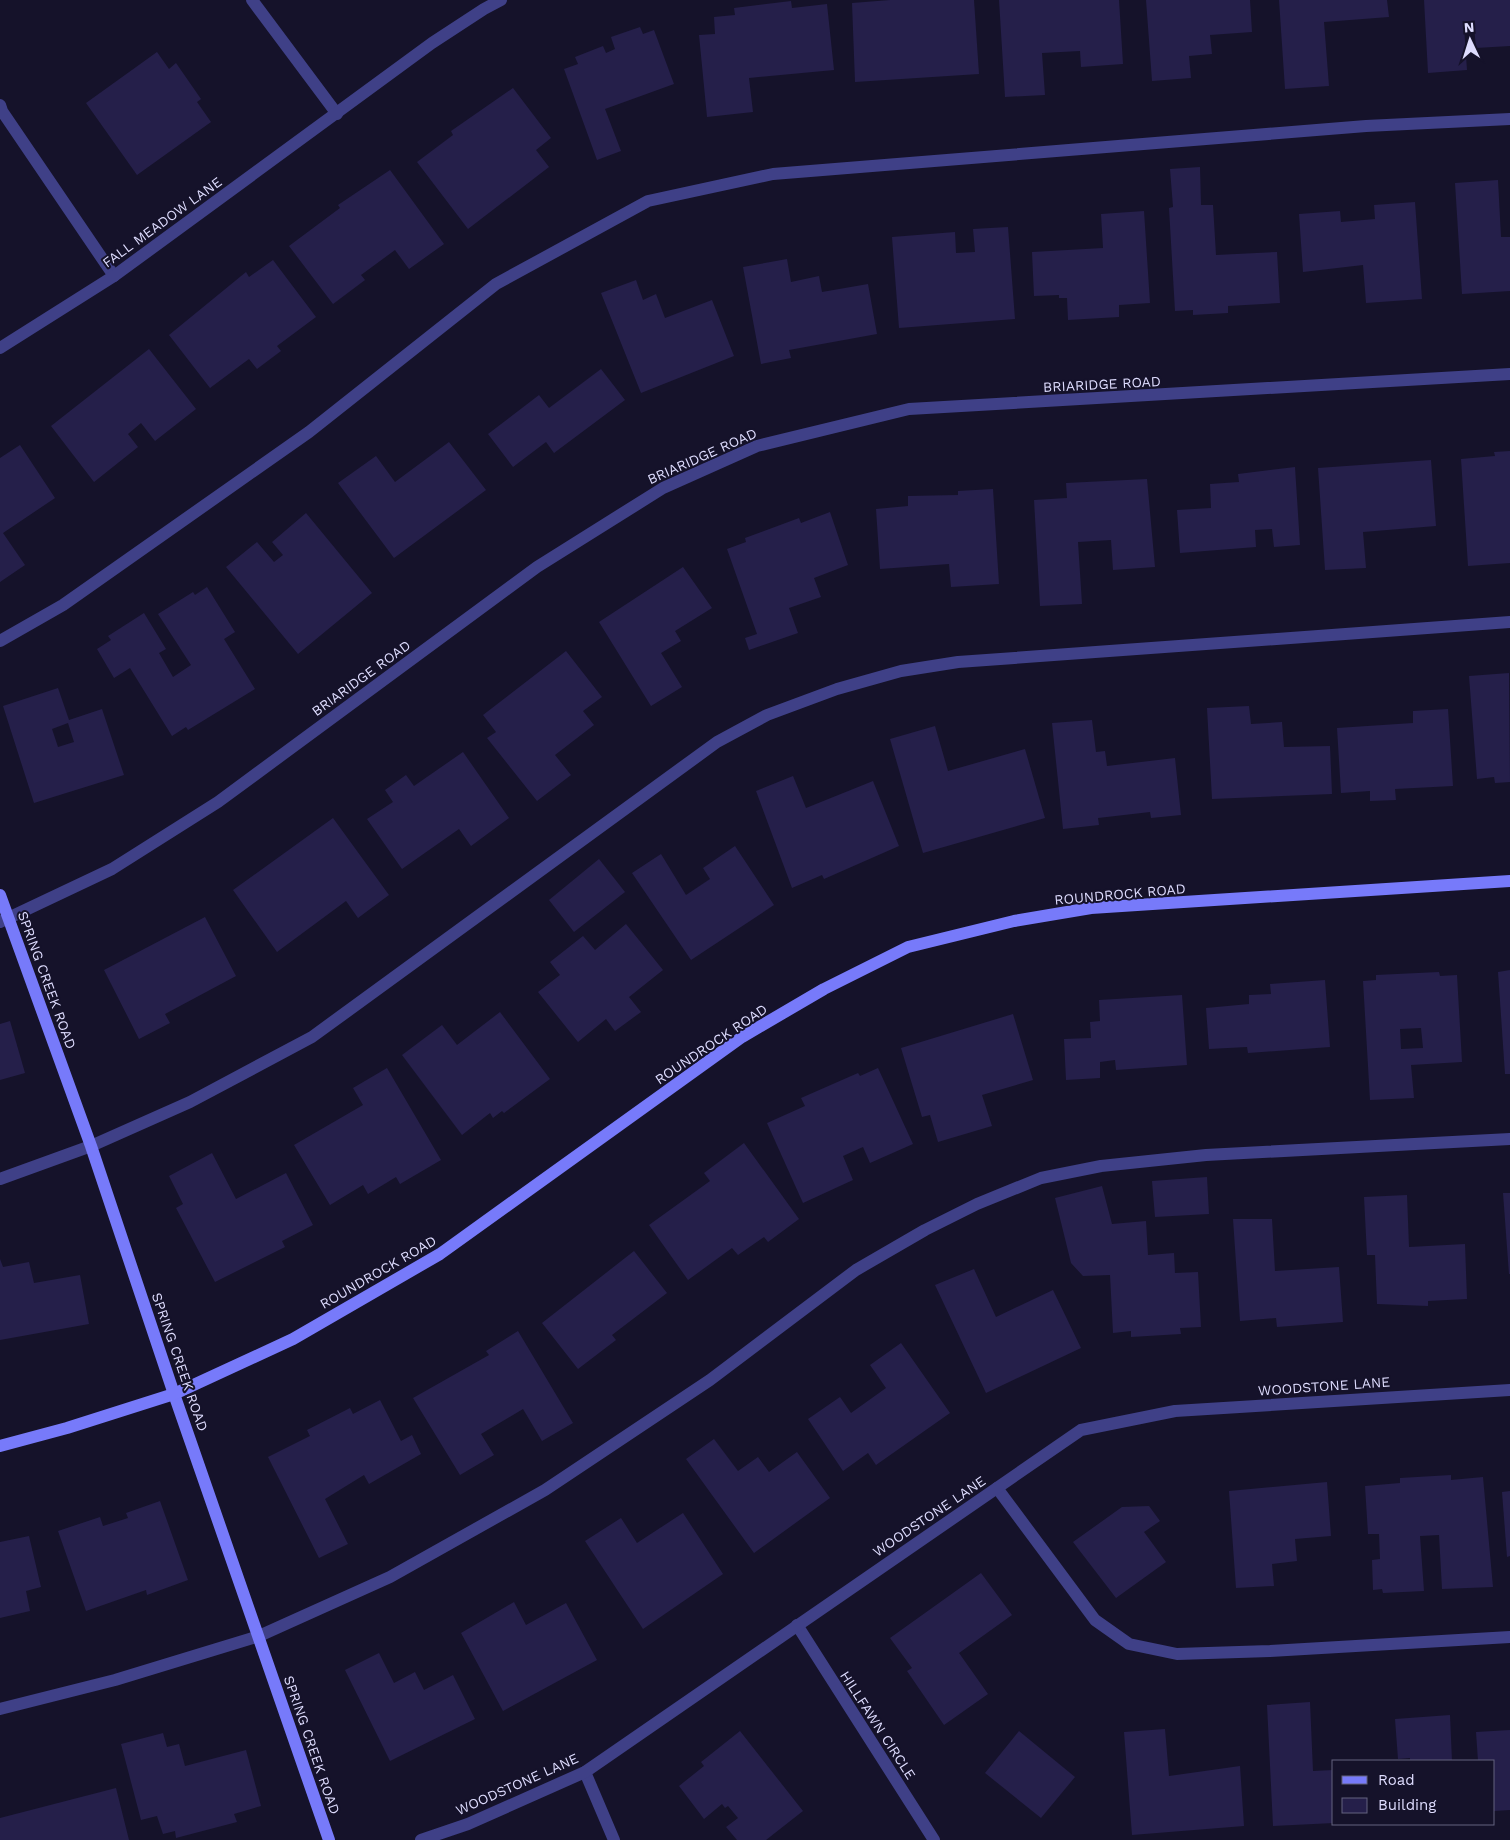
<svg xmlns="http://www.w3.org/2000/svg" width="1510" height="1840" font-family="'Work Sans',sans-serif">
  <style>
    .building { fill: #251f4a; fill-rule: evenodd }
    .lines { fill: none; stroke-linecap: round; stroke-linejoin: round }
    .lane { stroke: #3f4087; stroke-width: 12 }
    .street { stroke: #3f4087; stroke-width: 12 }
    .secondary { stroke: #777afa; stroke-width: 12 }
    .labels { text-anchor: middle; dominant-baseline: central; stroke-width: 4; stroke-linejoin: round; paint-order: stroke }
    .street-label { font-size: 14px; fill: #dedcfe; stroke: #15122a }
  </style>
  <rect width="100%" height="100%" fill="#15122a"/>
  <g class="building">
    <polygon points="890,0 974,0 979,74 855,82 852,3"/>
    <polygon points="999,0 1119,0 1123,64 1081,67 1080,51 1042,53 1045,95 1005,97"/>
    <polygon points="1146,0 1250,0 1252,32 1210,35 1212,54 1189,56 1191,78 1152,81"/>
    <polygon points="1279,0 1387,0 1389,17 1324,22 1329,86 1285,89"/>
    <polygon points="1424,0 1510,0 1510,46 1476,48 1474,26 1464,27 1467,70 1428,73"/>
    <polygon points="791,1 792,8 827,4 834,70 749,78 753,112 707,117 699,35 715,34 714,17 735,15 734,8"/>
    <polygon points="640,27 643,34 654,30 674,84 605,109 621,151 597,160 564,69 578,64 575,57 603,46 606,53 615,49 611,37"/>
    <polygon points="157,52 169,69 176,63 201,99 197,102 211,122 137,175 86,103"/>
    <polygon points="513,88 551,138 536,150 549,167 468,229 417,162 453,135 451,131"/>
    <polygon points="1200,167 1201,205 1213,205 1216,255 1277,252 1280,303 1228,306 1228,313 1193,315 1193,310 1175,311 1169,208 1173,207 1170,169"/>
    <polygon points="390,170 444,244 409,269 395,250 361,275 365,280 333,304 289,246 340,208 338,205"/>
    <polygon points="1498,180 1501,237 1510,237 1510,291 1462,294 1455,183"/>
    <polygon points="1415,202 1422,299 1366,303 1363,265 1303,272 1299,214 1340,211 1341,222 1375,219 1374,205"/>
    <polygon points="1144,211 1150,303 1119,305 1119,317 1068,320 1067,298 1059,298 1059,295 1034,296 1032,252 1103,248 1101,214"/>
    <polygon points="1008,227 1015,319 899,328 892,237 955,232 956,253 975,252 973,229"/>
    <polygon points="787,259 791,282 819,276 822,292 868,284 877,334 789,350 791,358 761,364 743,267"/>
    <polygon points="273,260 316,317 277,346 281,351 257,369 249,359 210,388 169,335 246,272 249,277"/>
    <polygon points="636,280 643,300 656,294 665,318 712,300 734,356 641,393 601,293"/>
    <polygon points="149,349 196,409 155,441 141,423 128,434 138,447 94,482 51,426"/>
    <polygon points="601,369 625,400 554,453 546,442 513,467 488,434 539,395 549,408"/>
    <polygon points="449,442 486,490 394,558 338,483 376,456 395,482"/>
    <polygon points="20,445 55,498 3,533 25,565 0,582 0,458"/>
    <polygon points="1510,451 1510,563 1468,566 1461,459 1495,456 1494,452"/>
    <polygon points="1431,460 1436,526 1363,532 1366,568 1325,570 1318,468"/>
    <polygon points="1295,467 1300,545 1274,547 1272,529 1255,530 1256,547 1180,553 1177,510 1211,508 1210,484 1239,482 1238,474"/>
    <polygon points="1147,479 1155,567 1113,570 1111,540 1078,542 1082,604 1040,606 1034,500 1067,498 1066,483"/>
    <polygon points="993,489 999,584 951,587 949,564 880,569 876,509 908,506 908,496 958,495 958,491"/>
    <polygon points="830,512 848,565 814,578 821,597 789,608 798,633 749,650 745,638 757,634 727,549 746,542 745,538 799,518 801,523"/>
    <polygon points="306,513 372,593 298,654 226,567 257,542 274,562 283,555 272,542"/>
    <polygon points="683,567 712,608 675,631 681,641 661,653 682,687 651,706 599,622"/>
    <polygon points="207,587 235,632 224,639 255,689 188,730 186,727 172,736 130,668 114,678 97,649 111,640 108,636 144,613 166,649 159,653 173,677 191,665 158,614 193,592 195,595"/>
    <polygon points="566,651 602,697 583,711 594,725 555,755 571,775 537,801 487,738 496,732 483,715"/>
    <polygon points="1509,673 1510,782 1495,783 1494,777 1477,779 1469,676"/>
    <path d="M 58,688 L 69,720 L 102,709 L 124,775 L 34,803 L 3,706 ZM 68,723 L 74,742 L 58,747 L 52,729 Z"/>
    <polygon points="1249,706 1251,724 1282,722 1284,747 1330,746 1332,794 1212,799 1207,708"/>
    <polygon points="1448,709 1453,786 1395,789 1396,800 1370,801 1370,791 1341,793 1337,728 1413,723 1413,711"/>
    <polygon points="1092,720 1096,752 1105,751 1107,766 1175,758 1181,815 1151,818 1150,812 1098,818 1099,825 1063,829 1052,723"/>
    <polygon points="935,726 948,771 1025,749 1045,818 923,853 890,739"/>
    <polygon points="463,752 509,818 471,846 459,829 402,869 367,819 393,802 385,790 406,775 414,786"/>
    <polygon points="793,776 806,808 873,781 899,846 824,879 822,875 792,888 756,791"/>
    <polygon points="333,818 389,895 358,918 346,901 277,952 233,890"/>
    <polygon points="735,846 774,905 691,960 632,873 661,854 686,895 710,879 703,868"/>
    <polygon points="599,859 625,892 574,932 549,900"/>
    <polygon points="205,917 236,976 165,1014 170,1023 139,1039 104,970"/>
    <polygon points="626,924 663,970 629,997 641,1012 615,1031 606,1019 578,1042 538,992 560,975 550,962 583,936 595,950"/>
    <polygon points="1510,970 1510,1074 1505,1074 1498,972"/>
    <path d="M 1439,972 L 1440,976 L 1457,975 L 1462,1062 L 1411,1065 L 1414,1098 L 1370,1100 L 1363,981 L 1376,980 L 1376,975 ZM 1421,1028 L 1423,1048 L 1401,1049 L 1400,1029 Z"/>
    <polygon points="1325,980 1330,1047 1248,1053 1247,1047 1209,1049 1206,1008 1249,1004 1249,995 1271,994 1270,984"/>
    <polygon points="1182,995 1187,1065 1116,1070 1115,1060 1100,1062 1100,1078 1066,1080 1064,1039 1091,1038 1090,1022 1100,1021 1099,1000"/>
    <polygon points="500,1012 550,1079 504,1113 502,1111 493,1118 490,1113 462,1135 402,1055 442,1025 457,1045"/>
    <polygon points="1013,1014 1033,1080 982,1095 992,1126 938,1142 930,1115 922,1117 901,1048"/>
    <polygon points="10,1021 25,1073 0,1080 0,1024"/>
    <polygon points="387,1068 441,1160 400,1184 396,1177 368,1194 363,1185 330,1205 294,1145 363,1105 353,1088"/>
    <polygon points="878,1068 913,1144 870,1163 863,1147 843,1156 853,1180 803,1203 767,1123 805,1106 801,1098 858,1073 860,1076"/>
    <polygon points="744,1143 799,1219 768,1242 764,1237 738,1255 732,1248 688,1280 649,1225 710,1181 704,1173"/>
    <polygon points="212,1153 236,1199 286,1173 313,1225 282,1241 285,1247 215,1282 176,1208 183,1204 169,1176"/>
    <polygon points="1207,1177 1209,1214 1155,1217 1152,1181"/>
    <polygon points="1102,1186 1112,1224 1146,1221 1148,1255 1174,1253 1175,1273 1198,1272 1201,1327 1180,1328 1181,1334 1131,1337 1131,1331 1113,1333 1110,1275 1083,1276 1071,1263 1055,1198"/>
    <polygon points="1503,1193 1510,1193 1510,1274 1509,1274"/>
    <polygon points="1407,1195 1409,1247 1465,1244 1467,1299 1428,1301 1428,1306 1377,1304 1375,1255 1367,1255 1364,1197"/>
    <polygon points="1233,1219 1272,1219 1275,1271 1339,1267 1343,1322 1277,1327 1276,1318 1240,1321"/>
    <polygon points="634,1251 667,1293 612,1335 616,1340 578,1369 542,1323"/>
    <polygon points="0,1259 3,1267 29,1262 34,1283 80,1275 89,1324 0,1340"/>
    <polygon points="974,1269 996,1317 1053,1290 1081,1348 986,1393 935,1285"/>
    <polygon points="518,1331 573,1423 542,1441 523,1409 481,1434 494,1455 460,1475 413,1398 489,1355 486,1351"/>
    <polygon points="901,1343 950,1413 876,1465 868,1453 843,1471 808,1419 840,1397 851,1413 886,1388 870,1365"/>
    <polygon points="380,1400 401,1441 412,1435 421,1454 369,1484 364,1475 325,1499 348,1544 319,1558 268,1457 310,1436 307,1430 350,1408 353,1414"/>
    <polygon points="714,1439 738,1471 758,1457 769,1472 797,1452 830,1498 754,1553 686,1459"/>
    <polygon points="1451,1475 1451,1480 1483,1477 1493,1587 1442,1589 1439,1535 1420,1536 1424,1591 1383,1593 1382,1589 1373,1590 1372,1560 1380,1559 1379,1534 1368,1534 1365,1486 1400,1483 1400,1478"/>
    <polygon points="1327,1482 1331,1536 1295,1539 1297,1561 1272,1564 1274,1586 1236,1588 1229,1491"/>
    <polygon points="1510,1491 1510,1556 1507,1557 1502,1492"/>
    <polygon points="160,1501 188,1580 147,1595 146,1590 86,1611 58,1531 100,1517 103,1526 128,1518 126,1513"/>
    <polygon points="1149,1506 1160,1521 1144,1532 1166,1562 1116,1598 1073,1542 1122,1507"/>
    <polygon points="683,1513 723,1574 643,1629 585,1541 621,1518 637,1543"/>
    <polygon points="29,1536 41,1587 26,1591 30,1611 0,1618 0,1542"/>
    <polygon points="981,1573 1012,1615 959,1653 988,1694 944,1725 907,1671 912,1668 890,1638"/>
    <polygon points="514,1602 526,1625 566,1603 597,1660 503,1711 461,1633"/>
    <polygon points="379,1653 394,1683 415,1672 424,1690 453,1675 475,1719 390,1761 345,1670"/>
    <polygon points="1310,1702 1313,1771 1334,1770 1334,1823 1273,1826 1267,1705"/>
    <polygon points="1450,1715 1452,1761 1410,1761 1410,1758 1398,1759 1395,1719"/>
    <polygon points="1165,1729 1169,1776 1240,1766 1244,1826 1132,1835 1124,1732"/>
    <polygon points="1510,1730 1510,1810 1494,1811 1494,1761 1478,1761 1476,1732"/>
    <polygon points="740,1731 803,1811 766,1840 737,1840 726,1827 738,1818 728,1806 725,1808 722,1804 704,1819 679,1786 704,1766 701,1762"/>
    <polygon points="1019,1731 1075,1777 1041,1818 985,1773"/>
    <polygon points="163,1733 167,1747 179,1744 185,1766 246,1750 261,1806 234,1814 237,1822 176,1838 175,1831 163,1834 157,1816 141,1820 121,1744"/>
    <polygon points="116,1788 129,1840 0,1840 0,1818"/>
  </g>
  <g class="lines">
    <g class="lane">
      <polyline points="0,105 2,111 114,276"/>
      <polyline points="0,641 63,605 309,432 496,284 648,201 773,174 1366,126 1510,119"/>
      <polyline points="0,1179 91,1146 190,1102 312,1037 717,742 767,715 837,689 901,671 958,662 1510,622"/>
      <polyline points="997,1488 1095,1620 1129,1644 1177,1654 1270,1651 1510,1637"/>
      <polyline points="0,1709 115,1680 259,1636 390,1577 545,1490 710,1380 856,1270 925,1230 977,1204 1041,1178 1101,1166 1206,1155 1510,1139"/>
      <polyline points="585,1772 614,1840"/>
    </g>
    <g class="street">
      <polyline points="252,0 337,114"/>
      <polyline points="0,348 114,276 432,43 484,9 501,0"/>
      <polyline points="0,922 112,869 218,802 537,567 663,488 757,446 909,409 1510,374"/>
      <polyline points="797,1625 934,1840"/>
      <polyline points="421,1840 468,1824 585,1772 1081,1430 1175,1411 1510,1390"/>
    </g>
    <g class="secondary">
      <polyline points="0,895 91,1146 174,1394 329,1840"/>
      <polyline points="0,1446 67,1428 174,1394 293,1339 440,1254 742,1037 824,989 908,947 1014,921 1091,908 1510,881"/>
    </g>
  </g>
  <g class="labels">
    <g class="street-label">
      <text transform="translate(162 222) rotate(-36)">FALL MEADOW LANE</text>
      <text transform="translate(1102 384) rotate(-3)">BRIARIDGE ROAD</text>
      <text transform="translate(702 456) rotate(-24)">BRIARIDGE ROAD</text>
      <text transform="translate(361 678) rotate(-36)">BRIARIDGE ROAD</text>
      <text transform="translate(1120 894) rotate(-5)">ROUNDROCK ROAD</text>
      <text transform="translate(47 980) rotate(70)">SPRING CREEK ROAD</text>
      <text transform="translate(711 1044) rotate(-34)">ROUNDROCK ROAD</text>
      <text transform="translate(378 1272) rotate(-30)">ROUNDROCK ROAD</text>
      <text transform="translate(180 1362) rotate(71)">SPRING CREEK ROAD</text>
      <text transform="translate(1324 1386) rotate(-4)">WOODSTONE LANE</text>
      <text transform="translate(929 1516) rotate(-34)">WOODSTONE LANE</text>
      <text transform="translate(878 1725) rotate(57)">HILLFAWN CIRCLE</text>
      <text transform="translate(312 1745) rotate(71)">SPRING CREEK ROAD</text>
      <text transform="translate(517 1784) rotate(-24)">WOODSTONE LANE</text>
    </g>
  </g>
  <rect x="1332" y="1760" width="162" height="65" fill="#15122a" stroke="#65637f"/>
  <rect x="1342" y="1776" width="25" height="8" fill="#777afa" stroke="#65637f"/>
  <text x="1378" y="1785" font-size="15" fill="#dedcfe">Road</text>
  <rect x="1342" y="1798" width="25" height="15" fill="#251f4a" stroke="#65637f"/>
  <text x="1378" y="1810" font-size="15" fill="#dedcfe">Building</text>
  <g transform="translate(1470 40) rotate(356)" stroke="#15122a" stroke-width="4" paint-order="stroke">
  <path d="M0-4L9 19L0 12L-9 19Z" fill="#dedcfe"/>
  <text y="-8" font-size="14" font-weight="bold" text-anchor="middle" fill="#dedcfe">N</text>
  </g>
</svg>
